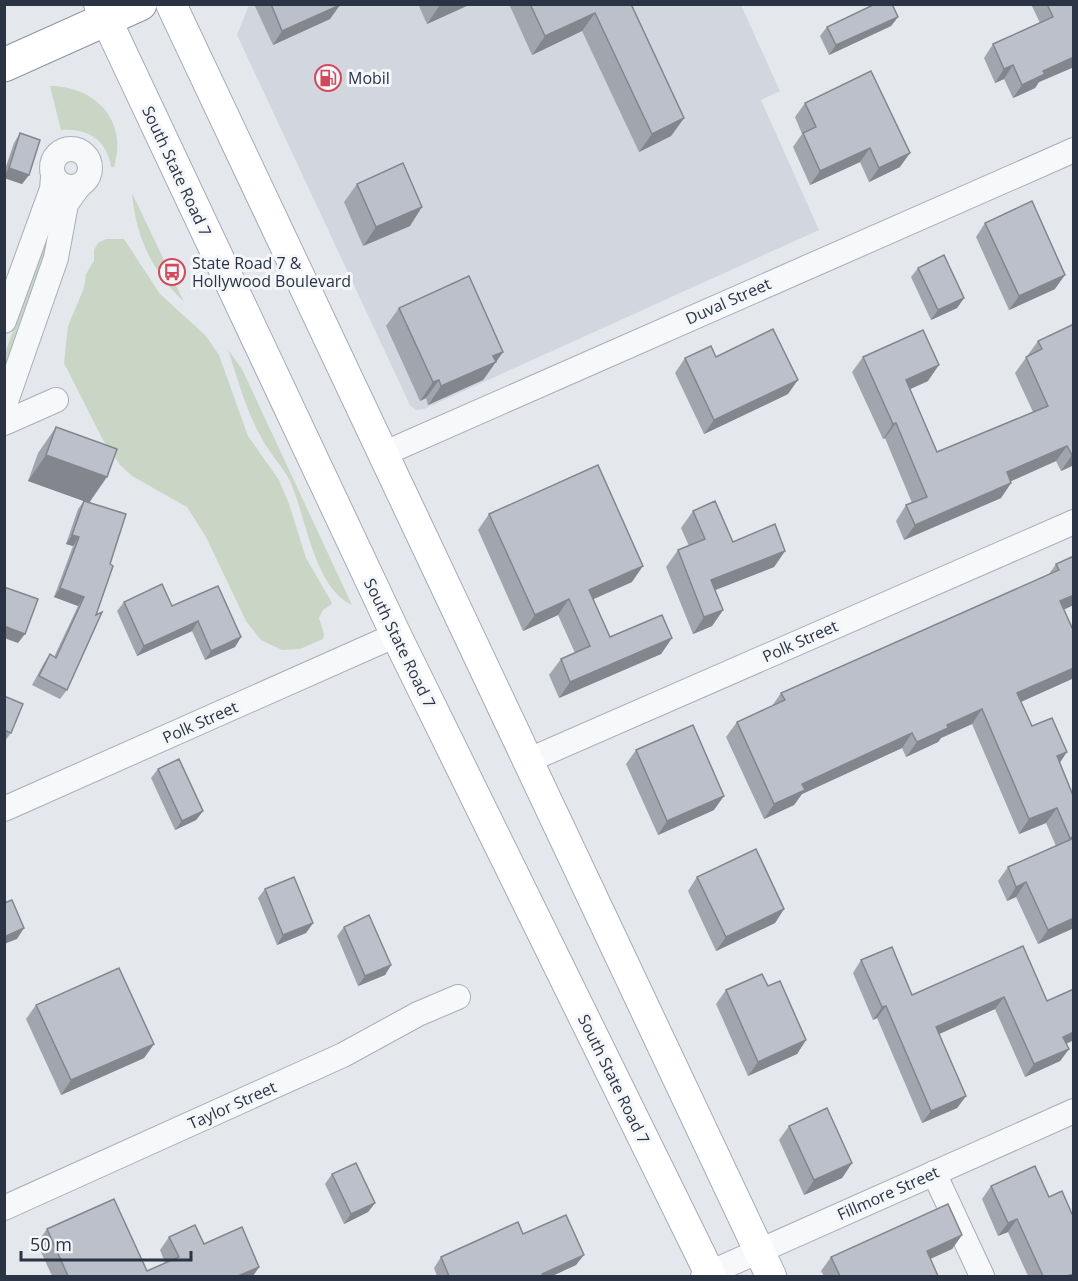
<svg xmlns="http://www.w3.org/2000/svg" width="1078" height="1281" font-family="'Open Sans',sans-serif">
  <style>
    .built { fill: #d2d6de }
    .green { fill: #c9d6c5 }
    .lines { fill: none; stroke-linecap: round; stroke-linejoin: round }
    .minor-casing { stroke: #a9aeb7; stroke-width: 26 }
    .major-casing { stroke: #a3abb8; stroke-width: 32 }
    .highway-casing { stroke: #8b94a3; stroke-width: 35 }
    .minor { stroke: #f7f8fa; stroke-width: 24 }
    .major { stroke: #fff; stroke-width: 30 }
    .highway { stroke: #fff; stroke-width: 33 }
    .wall { fill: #a1a5ae }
    .shaded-wall { fill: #83868d }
    .building { fill: #bbc0ca; stroke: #83868d; stroke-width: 1.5 }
    .labels { text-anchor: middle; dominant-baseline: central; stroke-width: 6; stroke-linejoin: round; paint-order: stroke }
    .poi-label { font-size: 16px; fill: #2b3445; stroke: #f4f6f9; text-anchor: start }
    .street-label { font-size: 16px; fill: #2b3445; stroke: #f4f6f9 }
  </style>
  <rect width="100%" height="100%" fill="#e4e7ec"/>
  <polygon class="built" points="249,5 741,5 780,91 761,100 819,230 424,409 416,410 410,405 237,35"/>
  <g class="green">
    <path d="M 50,86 C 94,86 129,120 114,167 L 111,167 C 107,139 87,128 61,130 Z"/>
    <path d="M 132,193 L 184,302 C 152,271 136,238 132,193 Z"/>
    <polygon points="106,239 124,239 160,294 206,336 219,355 248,436 279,480 289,504 306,558 331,601 332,604 323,610 319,618 324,634 323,639 300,649 282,650 261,640 246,621 206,537 187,507 132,476 120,465 103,440 64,363 68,326 84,288 86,274 94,261 94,250 98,243"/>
    <polygon points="45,241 49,242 5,373 5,353"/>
    <path d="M 228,350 L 242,369 L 352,605 C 314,588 306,516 290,481 C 282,465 268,452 260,435 C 245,408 238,379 228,350 Z"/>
  </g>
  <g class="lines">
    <defs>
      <g id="minor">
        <circle cx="71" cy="168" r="19"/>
        <polyline points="4,321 52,189 53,177"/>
        <polyline points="4,407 56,258 66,204 79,186"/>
        <polyline points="4,423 56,400"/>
        <polyline points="383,454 1074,150"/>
        <polyline points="527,761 1074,522"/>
        <polyline points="4,809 396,635"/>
        <polyline points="934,1173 982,1276"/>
        <polyline points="4,1208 343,1055 418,1014 458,997"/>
        <polyline points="703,1276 1074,1111"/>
      </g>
      <g id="major">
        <polyline points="99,4 396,635 711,1276"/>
        <polyline points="171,4 771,1276"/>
      </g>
      <polyline id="highway" points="4,65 140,4"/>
    </defs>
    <use href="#minor" class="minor-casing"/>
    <use href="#major" class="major-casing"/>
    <use href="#highway" class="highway-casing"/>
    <use href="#minor" class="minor"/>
    <use href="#major" class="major"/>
    <use href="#highway" class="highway"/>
  </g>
  <g class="wall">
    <polygon points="254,4 340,4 330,19 273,45"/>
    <polygon points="418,4 471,4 427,24"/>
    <polygon points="509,4 631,4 684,118 671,136 639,152 582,31 532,55"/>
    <polygon points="1031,4 1074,4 1074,67 1039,82 1035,88 1013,98 1004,79 995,83 984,58 993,44 1040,23"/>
    <polygon points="898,17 891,26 829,55 820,36 827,27"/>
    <polygon points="805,103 900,167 869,182 860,162 810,185 793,147 802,134 795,117"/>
    <polygon points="20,133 29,175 22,184 4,178 4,172 14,143"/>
    <polygon points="357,184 410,226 363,246 344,202"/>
    <polygon points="985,223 1055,289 1009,310 976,237"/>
    <polygon points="918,268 964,298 957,308 931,320 911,277"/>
    <polygon points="399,308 503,352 483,380 428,405 426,398 420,401 386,326"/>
    <polygon points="1074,324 1074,465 1061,471 1056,461 1011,481 1011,483 1001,498 904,540 896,521 906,505 912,503 885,438 883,439 852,372 863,357 928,381 910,389 937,452 1033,412 1015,373 1038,341"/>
    <polygon points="716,357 788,394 704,434 675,373 685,358"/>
    <polygon points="56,427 89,502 126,514 67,690 60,699 32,685 44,663 50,654 54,657 78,606 54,597 73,546 66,544 78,509 84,501 28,481 38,453"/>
    <polygon points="693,511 733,542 785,551 774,567 715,590 723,610 712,626 693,634 666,567 678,550 689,546 681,528"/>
    <polygon points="489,514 632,582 593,599 610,637 672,638 661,654 559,698 549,675 561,659 575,653 558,615 523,631 478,530"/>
    <polygon points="1074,556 1064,610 1074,678 1021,702 1032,726 1060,763 1074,798 1074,928 1038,944 1016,897 1007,901 998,881 1008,867 1056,846 1046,823 1019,834 972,724 941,738 938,742 906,757 902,748 802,794 794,805 764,819 726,737 737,722 772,706 781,693 1049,574 1056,564"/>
    <polygon points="124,602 172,606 241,637 235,647 205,660 192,631 137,656 117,611"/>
    <polygon points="4,696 11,733 4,742"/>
    <polygon points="636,750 714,810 658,835 626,764"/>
    <polygon points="158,769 203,811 196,820 175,830 151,778"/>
    <polygon points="697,877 784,909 775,923 716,951 688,891"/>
    <polygon points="265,889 313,923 306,933 277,945 258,898"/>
    <polygon points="344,927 391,965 385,975 358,986 337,936"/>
    <polygon points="1023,946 1047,1001 1074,989 1074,1040 1066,1044 1069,1049 1060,1061 1025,1077 995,1009 939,1034 966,1096 957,1108 922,1123 877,1018 873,1020 853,973 861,960 912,995"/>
    <polygon points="768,986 806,1040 797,1054 748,1076 716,1004 726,990"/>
    <polygon points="36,1005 154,1044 144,1058 61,1095 26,1019"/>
    <polygon points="789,1126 852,1163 842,1178 804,1195 779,1140"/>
    <polygon points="332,1174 375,1203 368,1212 344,1224 325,1184"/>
    <polygon points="991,1186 1049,1197 1074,1276 1028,1276 1008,1232 998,1236 982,1199"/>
    <polygon points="47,1229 147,1271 165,1263 160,1250 169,1237 204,1244 259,1267 253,1276 52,1276 37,1243"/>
    <polygon points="523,1234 576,1265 552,1276 437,1276 434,1268 441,1257"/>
    <polygon points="962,1235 952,1249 930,1259 938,1276 824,1276 821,1271 831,1257"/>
  </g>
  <g class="shaded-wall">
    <polygon points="442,4 471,4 427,24 440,5"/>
    <polygon points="340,5 330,19 273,45 282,31"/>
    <polygon points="595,13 582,31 532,55 545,36"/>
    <polygon points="898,17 891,26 829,55 836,45"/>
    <polygon points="1074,57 1074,67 1039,82 1035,88 1013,98 1022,85 1043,71"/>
    <polygon points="1013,65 1004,79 995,83 1004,69"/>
    <polygon points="684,118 671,136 639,152 652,134"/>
    <polygon points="870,148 860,162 810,185 820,171"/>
    <polygon points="910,153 900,167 869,182 879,168"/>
    <polygon points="9,168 29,175 22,184 4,178 4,175"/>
    <polygon points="422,207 410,226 363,246 376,227"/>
    <polygon points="1065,275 1055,289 1009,310 1019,296"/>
    <polygon points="964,298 957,308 931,320 938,310"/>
    <polygon points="503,352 483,380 428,405 441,386 493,356"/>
    <polygon points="939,365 928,381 895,396 906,380"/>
    <polygon points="439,380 426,398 420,401 433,382"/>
    <polygon points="798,380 788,394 704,434 714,420"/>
    <polygon points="896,423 885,438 883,439 893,424"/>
    <polygon points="1067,446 1056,461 996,488 1007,472"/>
    <polygon points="46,455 107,477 89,503 28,481"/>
    <polygon points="1072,455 1074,455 1074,465 1061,471"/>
    <polygon points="1011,483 1001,498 904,540 915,525"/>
    <polygon points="72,535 79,537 73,546 66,544"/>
    <polygon points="785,551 774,567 700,596 711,580"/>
    <polygon points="643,566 632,582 578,606 589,590"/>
    <polygon points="60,588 84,597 78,606 54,597"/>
    <polygon points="1074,595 1074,605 1050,616 1060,601"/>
    <polygon points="569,599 558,615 523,631 535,615"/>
    <polygon points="723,610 712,626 693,634 704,617"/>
    <polygon points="198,621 192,631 137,656 144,646"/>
    <polygon points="4,626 25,634 18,643 4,638"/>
    <polygon points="241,637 235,647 205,660 211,651"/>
    <polygon points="672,638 661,654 559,698 570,682"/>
    <polygon points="1074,668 1074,678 1007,708 1017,693"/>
    <polygon points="982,709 972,724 941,738 938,742 906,757 917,742 947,725"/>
    <polygon points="912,733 902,748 802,794 794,805 764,819 774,804 802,784"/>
    <polygon points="1067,752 1057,767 1057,756"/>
    <polygon points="724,796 714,810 658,835 667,821"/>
    <polygon points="1057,808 1046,823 1019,834 1029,819"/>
    <polygon points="203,811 196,820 175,830 182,821"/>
    <polygon points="1026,882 1016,897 1007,901 1016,887"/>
    <polygon points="784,909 775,923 716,951 726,937"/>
    <polygon points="1074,918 1074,928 1038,944 1048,930"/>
    <polygon points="313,923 306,933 277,945 283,935"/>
    <polygon points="24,928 17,939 4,944 4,937"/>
    <polygon points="391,965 385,975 358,986 365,976"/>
    <polygon points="1004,997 995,1009 928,1039 936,1027"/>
    <polygon points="886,1006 877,1018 873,1020 882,1007"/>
    <polygon points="1074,1032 1074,1040 1054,1049 1063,1037"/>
    <polygon points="806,1040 797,1054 748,1076 758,1062"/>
    <polygon points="154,1044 144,1058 61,1095 71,1080"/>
    <polygon points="1069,1049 1060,1061 1025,1077 1034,1064"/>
    <polygon points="966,1096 957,1108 922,1123 931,1111"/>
    <polygon points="852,1163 842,1178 804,1195 814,1180"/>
    <polygon points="375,1203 368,1212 344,1224 351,1214"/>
    <polygon points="1017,1219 1008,1232 998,1236 1008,1223"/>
    <polygon points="962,1235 952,1249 917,1265 927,1251"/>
    <polygon points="584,1255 576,1265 552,1276 540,1276 542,1274"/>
    <polygon points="259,1267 253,1276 238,1276"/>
  </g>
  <g class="building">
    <polygon points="271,4 340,4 340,5 282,31"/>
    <polygon points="530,4 631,4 684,118 652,134 595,13 545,36"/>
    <polygon points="875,4 892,4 898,17 836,45 827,27"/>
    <polygon points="1047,4 1074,4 1074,57 1043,71 1045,74 1022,85 1013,65 1004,69 993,44 1053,17"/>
    <polygon points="871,71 910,153 879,168 870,148 820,171 803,133 816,127 805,103"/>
    <polygon points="20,133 40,140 29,175 9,168"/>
    <polygon points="403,163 422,207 376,227 357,184"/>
    <polygon points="1032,201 1065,275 1019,296 985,223"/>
    <polygon points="944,255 964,298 938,310 918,268"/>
    <polygon points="469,276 503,352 493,356 496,362 441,386 439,380 433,382 399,308"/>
    <polygon points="1074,324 1074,455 1072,455 1067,446 1007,472 1011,483 915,525 906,505 927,497 896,423 893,424 863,357 923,330 939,365 906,380 937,452 1048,406 1026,357 1042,349 1038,341"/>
    <polygon points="773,329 798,380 714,420 685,358 711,346 716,357"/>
    <polygon points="56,427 117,449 107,477 46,455"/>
    <polygon points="598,465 643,566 589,590 610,637 662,615 672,638 570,682 561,659 590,646 569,599 535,615 489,514"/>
    <polygon points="84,501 126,514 110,564 113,566 96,615 102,612 67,690 39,676 50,654 56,658 84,597 60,588 79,537 72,535"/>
    <polygon points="715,501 733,542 775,524 785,551 711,580 723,610 704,617 678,550 705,539 693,511"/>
    <polygon points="1074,556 1074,595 1060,601 1074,632 1074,668 1017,693 1032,726 1052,718 1067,752 1057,756 1074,798 1074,837 1070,838 1057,808 1029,819 982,709 947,725 948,728 917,742 912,733 802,784 805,790 774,804 737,722 785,700 781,693 1059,570 1056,564"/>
    <polygon points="162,584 172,606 218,586 241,637 211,651 198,621 144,646 124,602"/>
    <polygon points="4,587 38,599 25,634 4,626"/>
    <polygon points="4,696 23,704 11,733 4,730"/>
    <polygon points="693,725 724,796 667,821 636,750"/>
    <polygon points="179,759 203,811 182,821 158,769"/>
    <polygon points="1074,838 1074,918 1048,930 1026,882 1016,887 1008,867"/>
    <polygon points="756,849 784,909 726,937 697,877"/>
    <polygon points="294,877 313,923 283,935 265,889"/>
    <polygon points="12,900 24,928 4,937 4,903"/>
    <polygon points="369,915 391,965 365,976 344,927"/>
    <polygon points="1023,946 1047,1001 1074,989 1074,1032 1063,1037 1069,1049 1034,1064 1004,997 936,1027 966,1096 931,1111 886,1006 882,1007 861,960 892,947 912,995"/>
    <polygon points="119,968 154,1044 71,1080 36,1005"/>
    <polygon points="762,974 768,986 780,981 806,1040 758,1062 726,990"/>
    <polygon points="827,1108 852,1163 814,1180 789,1126"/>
    <polygon points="356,1163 375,1203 351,1214 332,1174"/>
    <polygon points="1035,1166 1049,1197 1062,1191 1072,1214 1074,1214 1074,1274 1066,1276 1043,1276 1017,1219 1008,1223 991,1186"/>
    <polygon points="114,1199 147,1271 179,1257 169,1237 195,1225 204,1244 242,1227 259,1267 238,1276 68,1276 47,1229"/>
    <polygon points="948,1204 962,1235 927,1251 938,1276 840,1276 831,1257"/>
    <polygon points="566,1215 584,1255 542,1274 543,1276 449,1276 441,1257 518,1222 523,1234"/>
  </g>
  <defs>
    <symbol id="fuel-ring" viewBox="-11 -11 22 22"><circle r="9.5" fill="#f4f6f9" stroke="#d1495b" stroke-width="1.5"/><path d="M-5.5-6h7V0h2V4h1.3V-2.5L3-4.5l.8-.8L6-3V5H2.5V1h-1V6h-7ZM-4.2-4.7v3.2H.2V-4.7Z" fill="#d1495b"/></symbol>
    <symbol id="bus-ring" viewBox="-11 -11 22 22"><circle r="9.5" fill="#f4f6f9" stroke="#d1495b" stroke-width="1.5"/><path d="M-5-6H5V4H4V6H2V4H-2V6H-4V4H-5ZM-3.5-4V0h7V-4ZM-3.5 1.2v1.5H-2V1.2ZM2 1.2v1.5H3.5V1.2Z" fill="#d1495b"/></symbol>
  </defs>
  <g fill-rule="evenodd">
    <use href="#fuel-ring" x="313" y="63" width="30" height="30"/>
    <use href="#bus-ring" x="157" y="257" width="30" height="30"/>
  </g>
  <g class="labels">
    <g class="poi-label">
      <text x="348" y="78">Mobil</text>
      <text x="192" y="263">State Road 7 &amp;<tspan x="192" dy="18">Hollywood Boulevard</tspan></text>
    </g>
    <g class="street-label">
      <text transform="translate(177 171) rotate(65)">South State Road 7</text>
      <text transform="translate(728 301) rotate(-24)">Duval Street</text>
      <text transform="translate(800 641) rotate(-24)">Polk Street</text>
      <text transform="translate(400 643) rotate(64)">South State Road 7</text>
      <text transform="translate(200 722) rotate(-24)">Polk Street</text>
      <text transform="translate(614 1079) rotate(64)">South State Road 7</text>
      <text transform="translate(232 1105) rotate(-24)">Taylor Street</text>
      <text transform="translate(888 1193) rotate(-24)">Fillmore Street</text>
    </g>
  </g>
  <rect width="1078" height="1281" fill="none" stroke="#2b3445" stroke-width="12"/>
  <path d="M21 1251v9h170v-9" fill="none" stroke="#2b3445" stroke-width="3"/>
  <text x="30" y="1251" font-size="18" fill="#2b3445" stroke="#f4f6f9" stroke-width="4.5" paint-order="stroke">50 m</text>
</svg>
